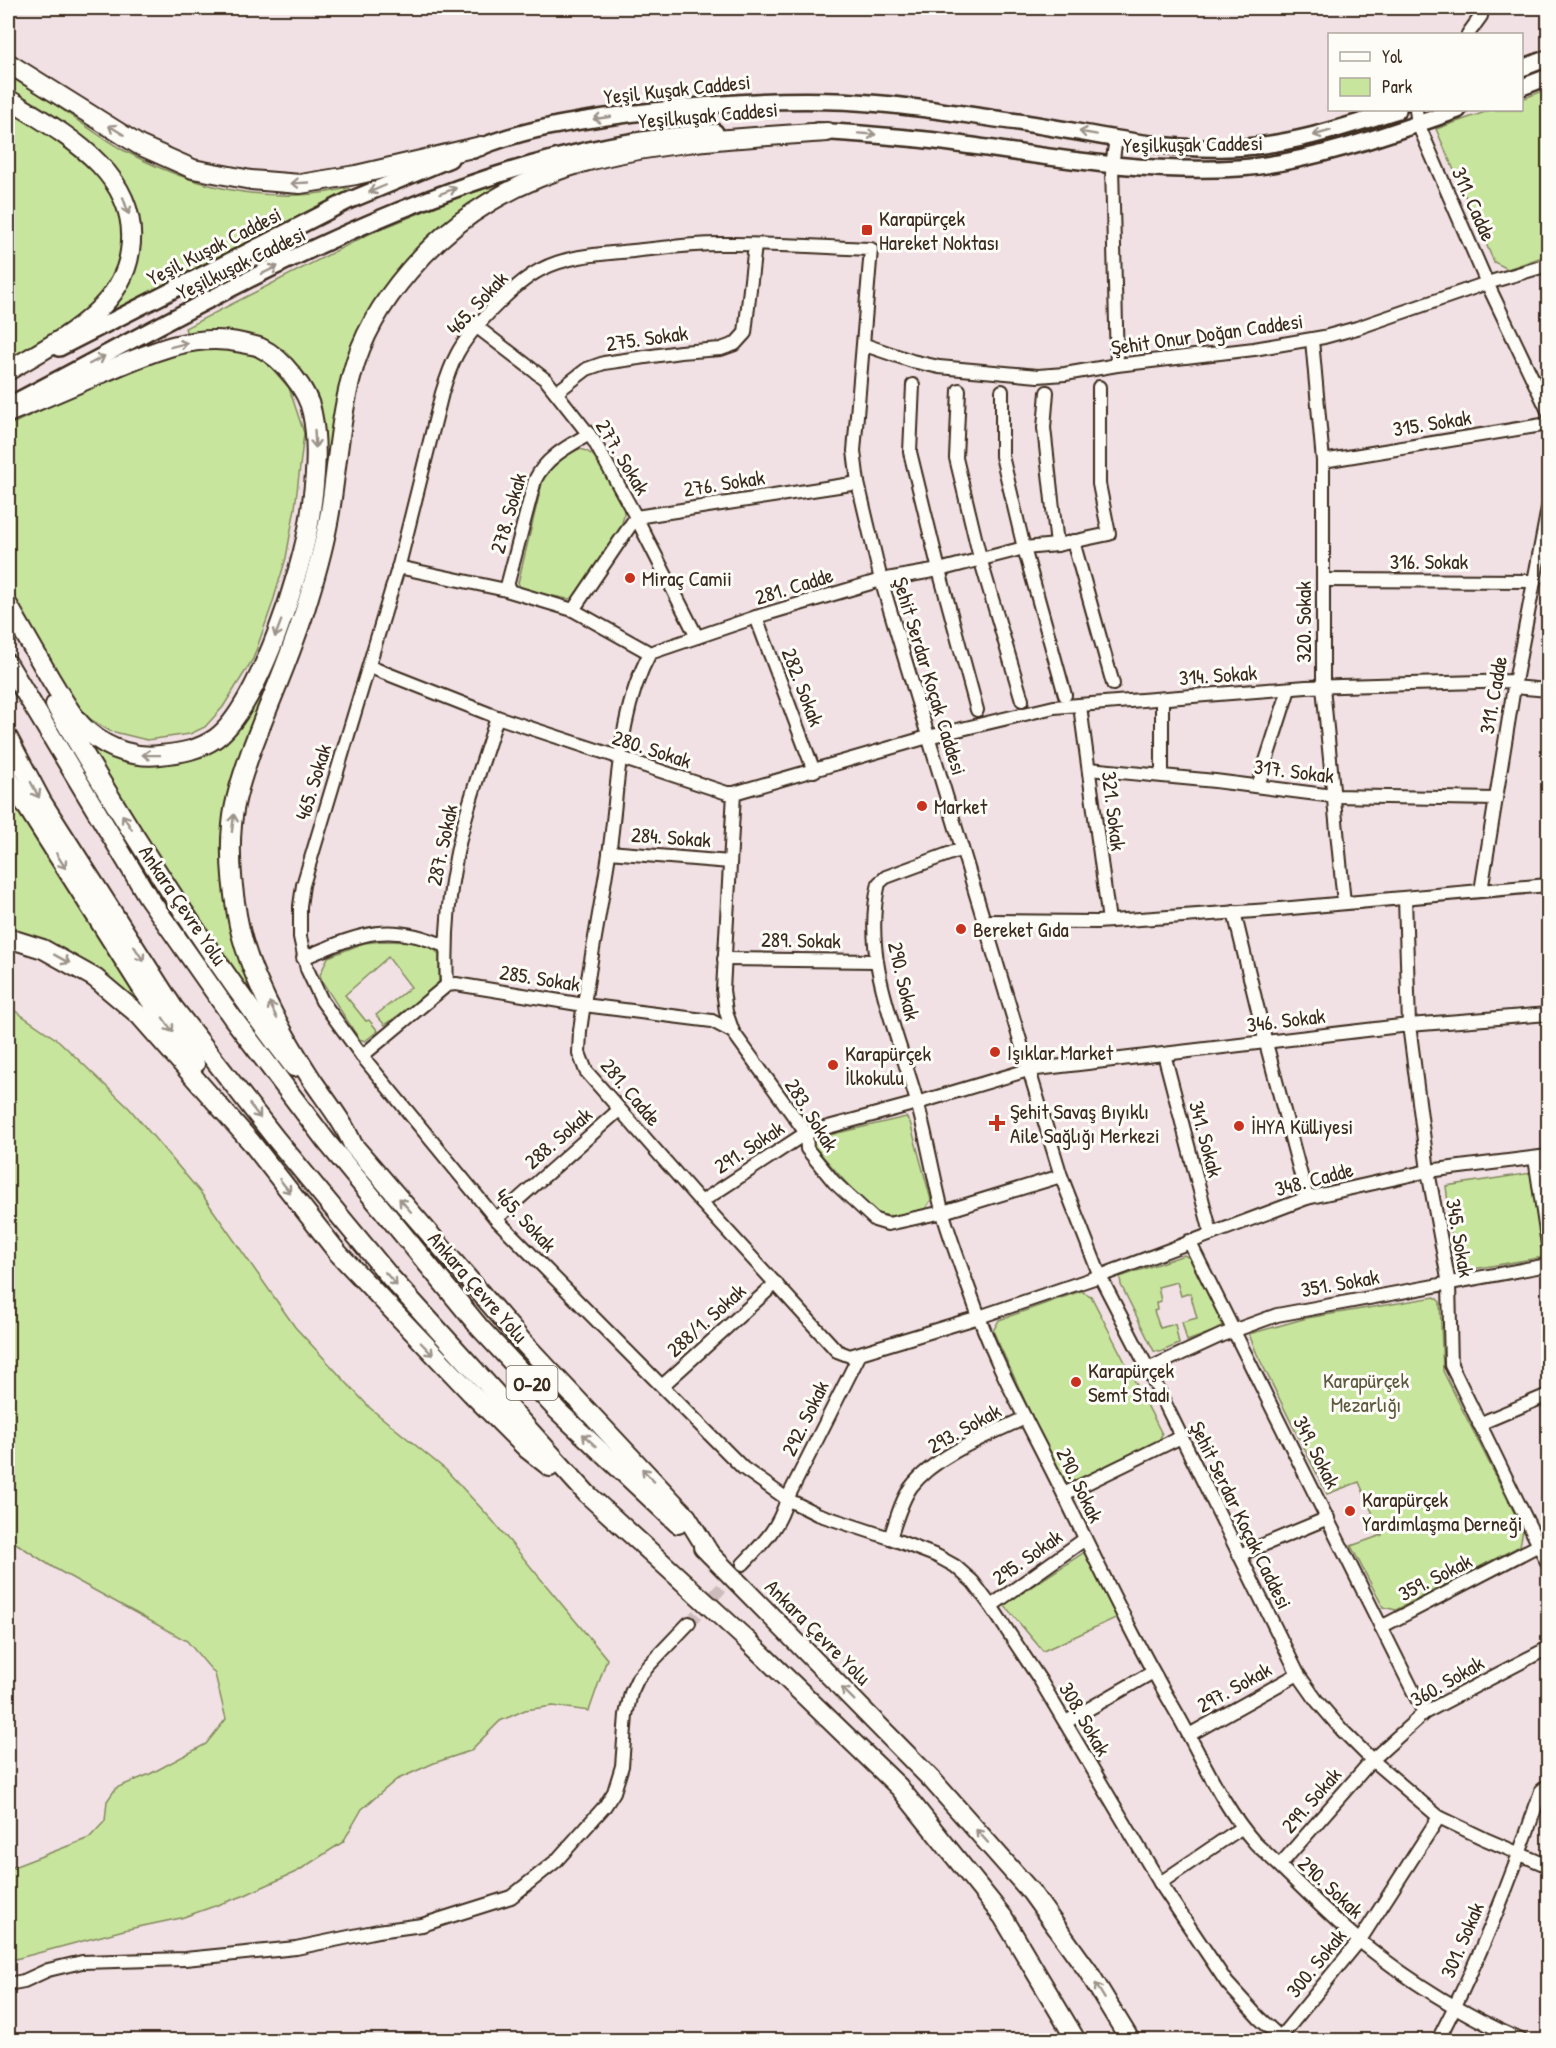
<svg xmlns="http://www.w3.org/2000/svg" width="1556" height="2048" font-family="'Patrick Hand',sans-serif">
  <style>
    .green { fill: #c8e59d; stroke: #82885e; stroke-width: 1.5 }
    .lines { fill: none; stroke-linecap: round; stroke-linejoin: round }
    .minor-tunnel { stroke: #cdbcbc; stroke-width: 12; stroke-dasharray: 12 6; stroke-linecap: butt }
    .minor-casing { stroke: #3b2a1e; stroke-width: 16 }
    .major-casing { stroke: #3b2a1e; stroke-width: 20 }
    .highway-casing { stroke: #3b2a1e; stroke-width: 22 }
    .minor { stroke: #fdfcf7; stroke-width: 12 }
    .major { stroke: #fdfcf7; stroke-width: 15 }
    .highway { stroke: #fdfcf7; stroke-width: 18 }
    .oneway { stroke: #9c938a }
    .poi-dot { fill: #c8321e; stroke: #fdfcf7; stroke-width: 2 }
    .labels { text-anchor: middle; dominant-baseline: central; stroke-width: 6; stroke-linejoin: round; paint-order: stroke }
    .shield { fill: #fdfcf7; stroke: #75695f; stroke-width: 1.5 }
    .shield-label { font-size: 20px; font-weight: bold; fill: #3b2a1e }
    .street-label { font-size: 21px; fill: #3b2a1e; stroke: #fdfcf7 }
    .poi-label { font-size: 21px; fill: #3b2a1e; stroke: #fdfcf7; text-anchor: start }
    .park-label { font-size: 21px; fill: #5e593e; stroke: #fdfcf7 }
  </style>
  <rect width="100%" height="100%" fill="#f2e1e4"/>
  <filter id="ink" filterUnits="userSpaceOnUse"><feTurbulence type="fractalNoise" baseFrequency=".0167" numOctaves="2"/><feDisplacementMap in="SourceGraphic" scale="12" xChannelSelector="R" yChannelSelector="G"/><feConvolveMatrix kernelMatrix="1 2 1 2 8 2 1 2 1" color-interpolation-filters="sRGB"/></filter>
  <g filter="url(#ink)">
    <g class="green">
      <path d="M 8,76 C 22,84 37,92 51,102 C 75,118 98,136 123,150 C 177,179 238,198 299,195 C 316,195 333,191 349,188 L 351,198 L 104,323 L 101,315 L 126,288 L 125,186 L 8,91 Z"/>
      <polygon points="1548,89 1548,255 1508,269 1494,262 1436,129 1491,110 1522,110 1522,99"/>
      <polygon points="8,110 54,137 109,181 123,224 122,249 116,274 102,296 76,319 8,361"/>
      <polygon points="512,179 515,186 490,198 361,333 329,497 290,648 227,855 266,1013 259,1018 75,738 83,733 99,748 206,752 294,605 316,409 263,344 189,339 185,328 369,234 456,198"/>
      <polygon points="198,343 250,351 270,366 289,388 304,433 295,508 286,558 272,605 253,659 223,707 205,727 190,734 147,740 110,731 88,718 66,691 8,588 8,426 160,353"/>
      <path d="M 579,449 C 594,451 601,464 608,477 C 612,487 623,501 624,511 C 626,530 588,580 576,597 L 568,599 L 522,590 L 518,583 L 544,475 C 553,462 566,455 579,449 Z"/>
      <polygon points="8,782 145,1001 137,1008 8,934"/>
      <path d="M 384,941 C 401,942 427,940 439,954 L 439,985 L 385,1025 L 376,1015 L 411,987 L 388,957 L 345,995 L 366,1021 L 369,1020 L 378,1031 L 365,1041 L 359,1039 L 323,983 L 320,975 L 328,957 L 364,943 Z"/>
      <polygon points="8,1006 59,1041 129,1108 201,1193 295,1327 370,1408 446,1470 492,1520 607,1659 589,1711 553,1706 525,1710 500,1721 470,1751 434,1763 396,1780 362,1809 343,1842 298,1871 243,1896 181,1918 124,1930 8,1961 8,1869 89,1838 105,1821 107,1801 116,1788 150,1774 206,1744 226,1719 215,1674 187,1641 54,1568 8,1538"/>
      <path d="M 906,1117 L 910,1122 L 931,1200 L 925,1209 C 905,1214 891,1220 871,1211 L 812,1144 L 812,1139 Z"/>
      <polygon points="1531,1173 1544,1257 1456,1272 1446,1186"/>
      <polygon points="1184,1255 1193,1260 1224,1324 1223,1328 1187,1341 1182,1322 1197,1318 1190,1293 1181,1296 1177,1282 1158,1287 1161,1301 1156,1303 1157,1310 1154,1311 1160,1328 1175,1324 1179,1344 1160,1352 1154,1351 1121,1285 1120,1277"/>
      <polygon points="1081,1291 1091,1296 1162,1434 1158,1443 1069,1483 1058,1473 993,1331 999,1320"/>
      <polygon points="1435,1297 1440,1302 1443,1371 1523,1530 1520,1546 1396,1610 1383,1607 1351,1546 1382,1535 1359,1482 1327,1494 1257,1354 1249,1334 1307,1318"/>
      <polygon points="1086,1551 1118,1617 1043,1651 1004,1605"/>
    </g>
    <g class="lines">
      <polyline class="minor-tunnel" points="689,1623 737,1571"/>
      <defs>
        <g id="minor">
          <polyline points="1468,34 1481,16 1482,8"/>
          <polyline points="1416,110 1418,124 1487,283 1548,411"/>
          <polyline points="1116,138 1112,166 1117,365"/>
          <polyline points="477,327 546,380 594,441 636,517 697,637"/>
          <polyline points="1312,340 1323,461 1323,687 1344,903"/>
          <polyline points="865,345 912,361 939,367 1038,376 1065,374 1117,365 1254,349 1324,337 1357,328 1487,283 1548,265"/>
          <polyline points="913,385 910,452 939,570 977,710"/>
          <path d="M 1099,387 L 1099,484 L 1109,534 L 1057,545 L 1024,548 L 939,570 L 881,580 L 756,617 L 650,653 C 617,714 619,787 609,854 C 600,913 588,972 580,1031 L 579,1053 L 586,1071 L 701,1202 L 837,1351 L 850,1356 L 979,1317 L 1100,1276 L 1307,1198 L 1428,1171 L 1548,1156"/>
          <polyline points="959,390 956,458 980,558 1022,700"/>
          <polyline points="1002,391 1002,456 1024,548 1065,695"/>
          <polyline points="557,392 587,369 604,363 680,352 721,349 735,344 745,333 755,245"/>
          <polyline points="1047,392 1044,428 1057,545"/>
          <polyline points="1323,461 1548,424"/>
          <polyline points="1073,541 1113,684"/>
          <polyline points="398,567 506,590 573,610 650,653"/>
          <polyline points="1323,580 1534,581"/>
          <path d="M 506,590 L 535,480 C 546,457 569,446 589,434"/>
          <polyline points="573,610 636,517 858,483"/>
          <polyline points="756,617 814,771"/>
          <polyline points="370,667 497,717 727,793 734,793 928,737 1054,707 1306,687 1515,681"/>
          <polyline points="1514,687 1548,690"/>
          <polyline points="1080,706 1109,921"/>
          <polyline points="1089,769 1215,781 1333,796 1496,799"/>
          <polyline points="1162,775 1162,699"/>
          <polyline points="1258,786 1289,689"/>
          <polyline points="734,793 723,990 726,1012 733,1032 806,1133 807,1149 834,1182 875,1220 888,1224 943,1212 1061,1176"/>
          <path d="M 962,849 L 886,877 L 879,883 C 861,959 897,1030 917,1102 C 927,1138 933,1174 942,1210 C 952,1245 966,1280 978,1314 C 1001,1377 1035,1435 1064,1495 C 1099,1567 1134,1640 1175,1710 C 1201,1755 1221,1805 1256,1844 C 1292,1876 1324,1912 1361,1942 C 1411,1982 1463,2015 1521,2040"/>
          <polyline points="609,852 730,862"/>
          <polyline points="1481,891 1514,687 1548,508"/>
          <polyline points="1405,898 1409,1025 1428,1171 1449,1284 1451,1365 1548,1564"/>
          <polyline points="1234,912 1266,1043 1307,1198"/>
          <polyline points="985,921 1097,922 1269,910 1548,885"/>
          <path d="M 303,958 C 358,935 387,920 445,946"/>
          <polyline points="724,959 876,961"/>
          <path d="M 447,985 C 445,943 448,899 456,858 C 465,810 483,763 497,717"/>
          <polyline points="1164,1054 1211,1233"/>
          <polyline points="362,1056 447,985 456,984 584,1005 712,1021 733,1032"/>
          <polyline points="1535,1158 1548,1245"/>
          <polyline points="701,1202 806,1133 917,1103 1028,1070 1409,1025 1548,1014"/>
          <polyline points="496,1219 619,1110"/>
          <polyline points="1189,1241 1424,1713"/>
          <polyline points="1148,1369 1222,1335 1277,1315 1548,1265"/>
          <polyline points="662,1386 776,1283"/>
          <polyline points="1479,1424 1548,1395"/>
          <polyline points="1064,1494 1181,1437"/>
          <path d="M 890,1538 C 896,1521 901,1501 911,1487 C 935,1455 989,1435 1025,1418"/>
          <polyline points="1239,1555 1328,1518"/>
          <path d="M 743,1564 C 764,1542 778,1529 787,1499 L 860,1354"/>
          <polyline points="991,1606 1085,1539"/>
          <polyline points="1381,1627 1539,1545"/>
          <polyline points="1066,1722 1153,1672"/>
          <polyline points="1189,1735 1298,1674"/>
          <polyline points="1280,1865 1372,1760 1424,1713 1548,1648"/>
          <polyline points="1160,1883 1241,1828"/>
          <polyline points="8,1984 24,1981 48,1970 82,1962 185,1959 296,1948 378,1931 422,1925 511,1897 556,1861 605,1806 614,1792 622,1766 626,1715 631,1693 638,1678 649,1665 689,1623"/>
          <polyline points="1278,2040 1360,1940 1439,1817"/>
          <path d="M 1283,2040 L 1259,2018 L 1227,1983 L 1160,1883 L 1040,1680 L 991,1606 L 973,1582 L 955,1566 L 937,1556 L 890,1538 L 817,1514 L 787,1499 L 743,1468 L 496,1219 L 362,1056 L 322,1001 L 307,969 L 300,937 L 300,906 L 303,885 L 399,565 L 442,393 C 446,380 450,367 457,354 C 470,329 515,283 540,270 C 568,255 602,254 633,251 C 662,248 691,244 720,244 C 770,243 821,247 871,249 L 854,451 L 858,483 L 881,580 L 1061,1176 L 1100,1276 L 1148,1369 L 1298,1674 L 1317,1701 L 1342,1730 L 1372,1760 L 1439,1817 L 1485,1839 L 1548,1866"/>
          <path d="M 1438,2040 C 1479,1961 1513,1876 1541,1791 L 1548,1785"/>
        </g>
        <g id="major">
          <polyline points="1522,68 1548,58"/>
          <polyline points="1522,87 1548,77"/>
          <path d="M 817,131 C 864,134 911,137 958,144 C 1052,157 1143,174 1239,168 C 1309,163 1392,133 1458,110"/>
          <path d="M 473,150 C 522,129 576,121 628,114 C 713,103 797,96 882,104 C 928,108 973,116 1018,122 C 1087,132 1158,151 1228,148 C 1288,146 1342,128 1398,110"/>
          <polyline points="59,348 348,201 450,159"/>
          <path d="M 15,402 C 230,290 468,146 715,132"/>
        </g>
        <g id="highway">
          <polyline points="8,63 139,145 193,169 251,180 300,184 356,175 481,146"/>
          <path d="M 8,99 C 63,133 142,174 130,251 C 127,275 113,297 95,313 C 70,337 37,353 8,371"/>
          <path d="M 8,413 C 37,401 66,389 95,376 C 141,357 190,331 242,343 C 248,345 256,345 261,348 C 282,358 308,390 312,413 C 319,446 315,483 310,517 C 303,568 258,708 216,738 C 199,750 181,753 160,755 C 136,758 110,750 91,734 C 74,721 61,696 50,678 C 36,654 22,629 8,605"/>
          <polyline points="8,664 148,897 232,1017 326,1141 480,1328 558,1411 678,1524"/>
          <path d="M 55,705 C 128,829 206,953 294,1067"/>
          <polyline points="8,738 42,802 173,1007 276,1139 391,1278 587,1494 749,1642 899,1787 1003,1917 1076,2040"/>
          <polyline points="8,777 143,990 195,1064"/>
          <polyline points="8,938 43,949 95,978 139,1015 251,1142 338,1253 472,1394 527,1449 550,1467"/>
          <polyline points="703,1547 933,1781 1031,1892 1088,1971 1130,2040"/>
          <path d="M 710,1554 L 687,1517 L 522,1341 L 353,1145 C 343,1121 327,1102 312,1080 C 283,1035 246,969 237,915 C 232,886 229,855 232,825 C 234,800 243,774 251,751 C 270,700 293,652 308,600 C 317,571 325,542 330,512 C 337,466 340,419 352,374 C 362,336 384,300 409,271 C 517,143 675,143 827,132"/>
        </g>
      </defs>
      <use href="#minor" class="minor-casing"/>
      <use href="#major" class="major-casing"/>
      <use href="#highway" class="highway-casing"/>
      <use href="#minor" class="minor"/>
      <use href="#major" class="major"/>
      <use href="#highway" class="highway"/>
    </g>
    <defs><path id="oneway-shaft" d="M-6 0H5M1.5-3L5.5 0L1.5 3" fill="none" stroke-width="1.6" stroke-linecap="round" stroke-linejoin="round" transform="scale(1.5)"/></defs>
    <g class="oneway">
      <use href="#oneway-shaft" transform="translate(602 118) rotate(172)"/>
      <use href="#oneway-shaft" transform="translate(116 130) rotate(-148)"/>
      <use href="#oneway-shaft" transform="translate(1088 133) rotate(-170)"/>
      <use href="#oneway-shaft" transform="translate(1322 133) rotate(164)"/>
      <use href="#oneway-shaft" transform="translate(867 134) rotate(4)"/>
      <use href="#oneway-shaft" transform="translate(300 183) rotate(177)"/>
      <use href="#oneway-shaft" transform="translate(377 189) rotate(157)"/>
      <use href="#oneway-shaft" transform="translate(448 191) rotate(-20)"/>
      <use href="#oneway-shaft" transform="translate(126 206) rotate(71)"/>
      <use href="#oneway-shaft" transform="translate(270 270) rotate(-26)"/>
      <use href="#oneway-shaft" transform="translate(179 345) rotate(-14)"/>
      <use href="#oneway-shaft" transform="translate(97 360) rotate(-28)"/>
      <use href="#oneway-shaft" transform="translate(315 439) rotate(87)"/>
      <use href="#oneway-shaft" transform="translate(278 629) rotate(111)"/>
      <use href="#oneway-shaft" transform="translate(151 755) rotate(-179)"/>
      <use href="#oneway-shaft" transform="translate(35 790) rotate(62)"/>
      <use href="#oneway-shaft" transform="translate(127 822) rotate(-123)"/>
      <use href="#oneway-shaft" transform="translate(233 823) rotate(-83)"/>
      <use href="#oneway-shaft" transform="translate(61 861) rotate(58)"/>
      <use href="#oneway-shaft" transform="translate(139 954) rotate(57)"/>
      <use href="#oneway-shaft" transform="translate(62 959) rotate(29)"/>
      <use href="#oneway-shaft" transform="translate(273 1010) rotate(-115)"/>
      <use href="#oneway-shaft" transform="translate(168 1025) rotate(55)"/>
      <use href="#oneway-shaft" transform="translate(255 1111) rotate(52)"/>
      <use href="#oneway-shaft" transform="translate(285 1186) rotate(52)"/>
      <use href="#oneway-shaft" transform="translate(405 1205) rotate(-131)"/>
      <use href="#oneway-shaft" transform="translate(391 1279) rotate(49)"/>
      <use href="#oneway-shaft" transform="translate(427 1349) rotate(46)"/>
      <use href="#oneway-shaft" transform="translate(589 1440) rotate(-137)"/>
      <use href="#oneway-shaft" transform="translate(648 1475) rotate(-133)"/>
      <use href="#oneway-shaft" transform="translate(848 1694) rotate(-135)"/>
      <use href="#oneway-shaft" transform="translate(982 1836) rotate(-132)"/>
      <use href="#oneway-shaft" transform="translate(1100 1991) rotate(-121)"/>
    </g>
  </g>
  <g class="poi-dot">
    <rect x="861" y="224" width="12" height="12" rx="3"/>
    <circle cx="630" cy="578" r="6"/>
    <circle cx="922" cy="806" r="6"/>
    <circle cx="961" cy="929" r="6"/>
    <circle cx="995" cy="1052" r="6"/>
    <circle cx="833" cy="1065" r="6"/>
    <path d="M994 1114h6v6h6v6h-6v6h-6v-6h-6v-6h6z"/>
    <circle cx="1239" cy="1126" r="6"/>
    <circle cx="1076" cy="1382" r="6"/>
    <circle cx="1350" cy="1511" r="6"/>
  </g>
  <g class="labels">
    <rect class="shield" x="506.5" y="1366" width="51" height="34" rx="4.5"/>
    <g class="shield-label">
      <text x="532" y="1383">O-20</text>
    </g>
    <g class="street-label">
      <text transform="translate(677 89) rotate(-6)">Yeşil Kuşak Caddesi</text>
      <text transform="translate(708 115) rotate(-5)">Yeşilkuşak Caddesi</text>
      <text transform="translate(1193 144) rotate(-1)">Yeşilkuşak Caddesi</text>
      <text transform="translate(1474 204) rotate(66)">311. Cadde</text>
      <text transform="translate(214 246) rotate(-27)">Yeşil Kuşak Caddesi</text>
      <text transform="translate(241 263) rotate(-26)">Yeşilkuşak Caddesi</text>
      <text transform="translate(477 303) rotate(-47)">465. Sokak</text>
      <text transform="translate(1207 334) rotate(-8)">Şehit Onur Doğan Caddesi</text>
      <text transform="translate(647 338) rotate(-8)">275. Sokak</text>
      <text transform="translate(1432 423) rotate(-9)">315. Sokak</text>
      <text transform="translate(623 457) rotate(59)">277. Sokak</text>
      <text transform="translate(724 483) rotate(-9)">276. Sokak</text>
      <text transform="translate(508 513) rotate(-74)">278. Sokak</text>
      <text x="1429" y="561">316. Sokak</text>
      <text transform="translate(794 586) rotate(-17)">281. Cadde</text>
      <text transform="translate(1303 622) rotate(-90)">320. Sokak</text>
      <text transform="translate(1218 675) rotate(-4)">314. Sokak</text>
      <text transform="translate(930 676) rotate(73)">Şehit Serdar Koçak Caddesi</text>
      <text transform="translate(803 687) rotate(69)">282. Sokak</text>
      <text transform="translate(1493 695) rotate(-80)">311. Cadde</text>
      <text transform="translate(652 749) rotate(18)">280. Sokak</text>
      <text transform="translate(1294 771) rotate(7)">317. Sokak</text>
      <text transform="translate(313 782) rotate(-73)">465. Sokak</text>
      <text transform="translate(1114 811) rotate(83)">321. Sokak</text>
      <text transform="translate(671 837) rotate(4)">284. Sokak</text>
      <text transform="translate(442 845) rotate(-78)">287. Sokak</text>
      <text transform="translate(183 905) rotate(56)">Ankara Çevre Yolu</text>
      <text transform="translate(801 940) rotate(1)">289. Sokak</text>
      <text transform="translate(540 978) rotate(9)">285. Sokak</text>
      <text transform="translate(904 981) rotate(77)">290. Sokak</text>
      <text transform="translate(1286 1020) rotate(-7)">346. Sokak</text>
      <text transform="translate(631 1092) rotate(50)">281. Cadde</text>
      <text transform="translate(812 1115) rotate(58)">283. Sokak</text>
      <text transform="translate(558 1138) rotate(-41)">288. Sokak</text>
      <text transform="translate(1206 1139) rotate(75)">341. Sokak</text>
      <text transform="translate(749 1147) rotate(-33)">291. Sokak</text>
      <text transform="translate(1314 1179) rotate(-15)">348. Cadde</text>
      <text transform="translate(526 1220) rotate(47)">465. Sokak</text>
      <text transform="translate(1460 1238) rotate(80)">345. Sokak</text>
      <text transform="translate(1340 1283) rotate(-10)">351. Sokak</text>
      <text transform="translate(478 1287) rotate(49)">Ankara Çevre Yolu</text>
      <text transform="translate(706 1320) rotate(-42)">288/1. Sokak</text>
      <text transform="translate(805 1418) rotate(-64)">292. Sokak</text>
      <text transform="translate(964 1428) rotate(-29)">293. Sokak</text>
      <text transform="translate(1317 1452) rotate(63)">349. Sokak</text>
      <text transform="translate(1080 1485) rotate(64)">290. Sokak</text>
      <text transform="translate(1241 1515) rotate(64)">Şehit Serdar Koçak Caddesi</text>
      <text transform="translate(1027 1557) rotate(-35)">295. Sokak</text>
      <text transform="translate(1435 1577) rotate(-27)">359. Sokak</text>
      <text transform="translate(818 1632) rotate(45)">Ankara Çevre Yolu</text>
      <text transform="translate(1447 1681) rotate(-30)">360. Sokak</text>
      <text transform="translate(1234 1687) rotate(-29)">297. Sokak</text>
      <text transform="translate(1085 1719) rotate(60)">308. Sokak</text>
      <text transform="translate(1311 1800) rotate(-49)">299. Sokak</text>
      <text transform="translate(1331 1887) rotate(43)">290. Sokak</text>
      <text transform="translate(1462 1940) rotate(-67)">301. Sokak</text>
      <text transform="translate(1316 1963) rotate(-51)">300. Sokak</text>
    </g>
    <g class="poi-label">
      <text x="879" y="218">Karapürçek<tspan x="879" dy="24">Hareket Noktası</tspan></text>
      <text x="642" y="578">Miraç Camii</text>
      <text x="934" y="806">Market</text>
      <text x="973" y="929">Bereket Gıda</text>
      <text x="1007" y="1052">Işıklar Market</text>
      <text x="845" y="1053">Karapürçek<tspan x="845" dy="24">İlkokulu</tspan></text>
      <text x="1010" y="1111">Şehit Savaş Bıyıklı<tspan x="1010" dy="24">Aile Sağlığı Merkezi</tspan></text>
      <text x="1251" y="1126">İHYA Külliyesi</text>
      <text x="1088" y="1370">Karapürçek<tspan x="1088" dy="24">Semt Stadı</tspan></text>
      <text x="1362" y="1499">Karapürçek<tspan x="1362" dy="24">Yardımlaşma Derneği</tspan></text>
    </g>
    <g class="park-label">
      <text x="1366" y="1380">Karapürçek<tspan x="1366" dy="24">Mezarlığı</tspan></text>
    </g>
  </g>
  <rect width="1556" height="2048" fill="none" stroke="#fdfcf7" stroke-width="30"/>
  <rect x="15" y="15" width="1526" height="2018" fill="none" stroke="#3b2a1e" stroke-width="2" filter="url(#ink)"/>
  <rect x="1328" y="33" width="195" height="78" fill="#fdfcf7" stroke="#afa8a0" stroke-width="1.5"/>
  <rect x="1340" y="52" width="30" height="9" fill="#fdfcf7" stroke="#afa8a0" stroke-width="1.5"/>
  <text x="1382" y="63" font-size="18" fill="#3b2a1e">Yol</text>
  <rect x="1340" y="78" width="30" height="18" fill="#c8e59d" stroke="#afa8a0" stroke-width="1.5"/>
  <text x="1382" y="93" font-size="18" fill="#3b2a1e">Park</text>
</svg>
